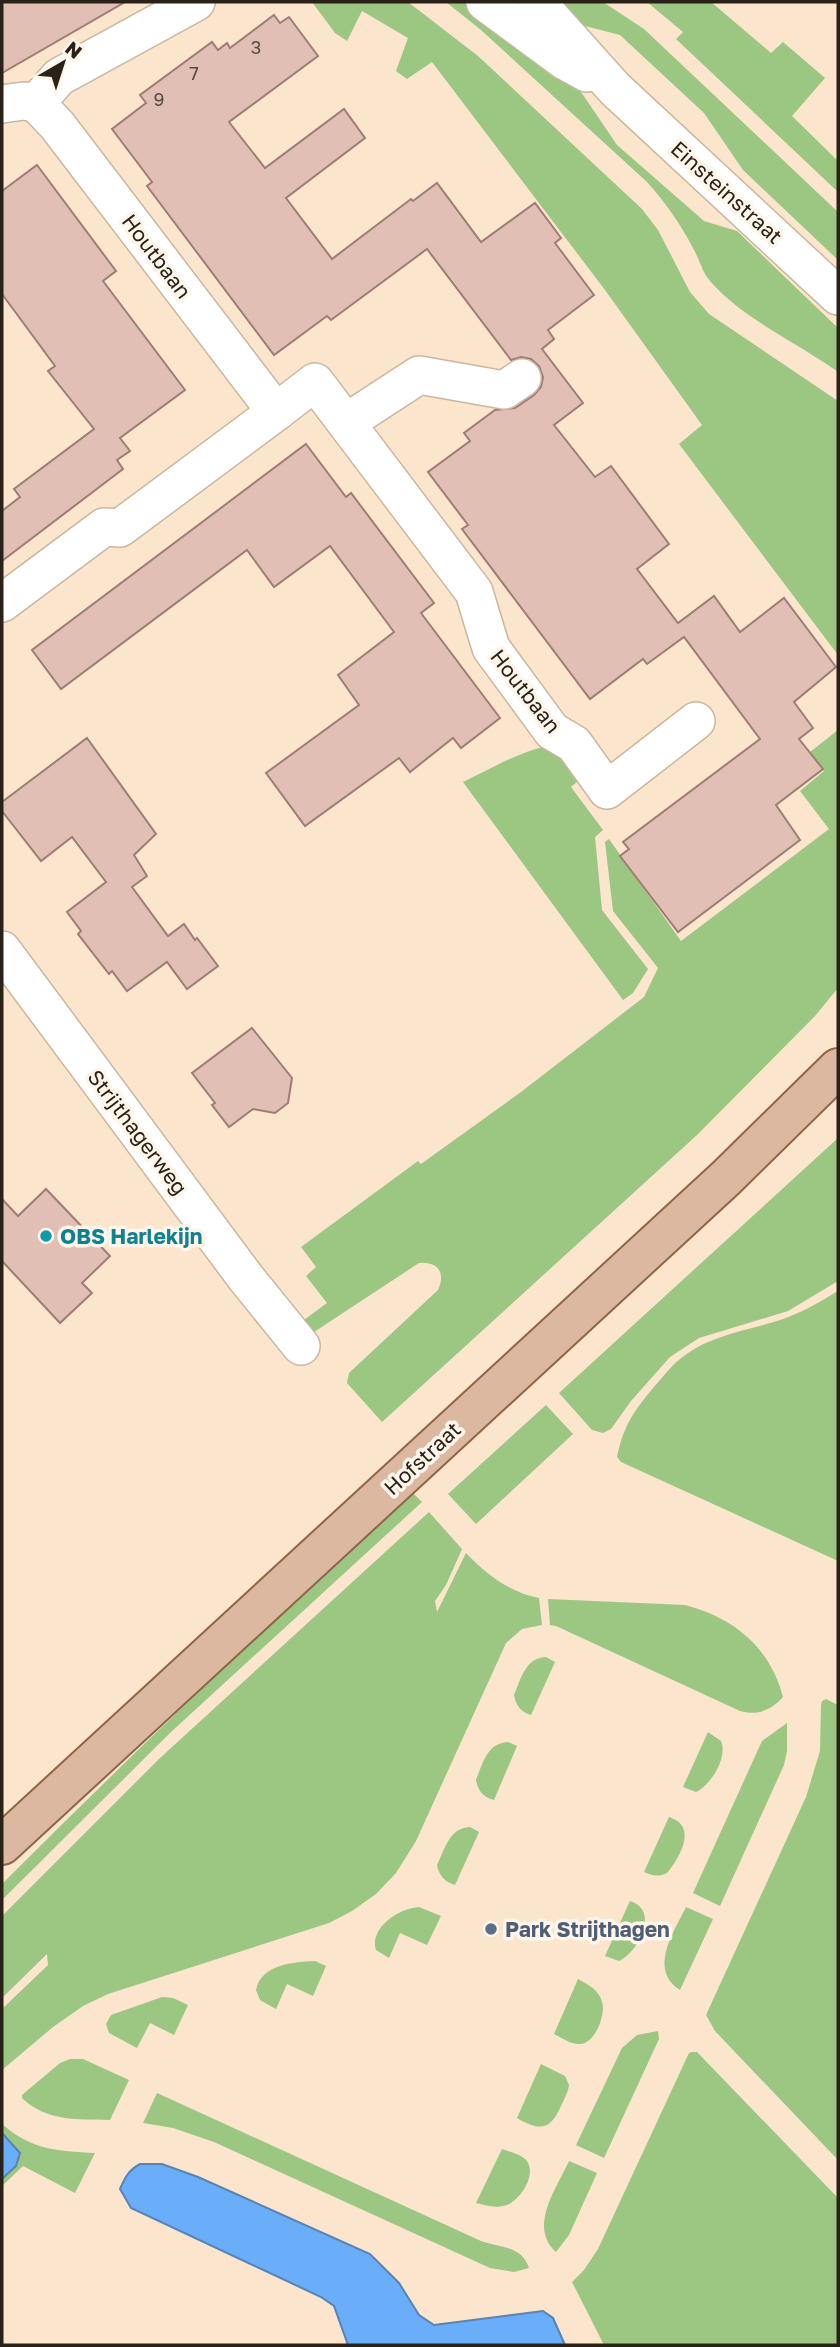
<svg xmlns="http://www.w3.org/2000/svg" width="840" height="2347" font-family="'Golos Text',sans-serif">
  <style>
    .green { fill: #9bc782 }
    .water { fill: #6aadf8; stroke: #5783b5; stroke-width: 2 }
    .building { fill: #e1bfb5; stroke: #9d7d75; stroke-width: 2 }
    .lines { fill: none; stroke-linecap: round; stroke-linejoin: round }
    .minor-casing { stroke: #cbb69e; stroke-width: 40 }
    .major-casing { stroke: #8f6548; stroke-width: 42 }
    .minor { stroke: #fff; stroke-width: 37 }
    .major { stroke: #dcb8a0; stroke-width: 38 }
    .culture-dot { fill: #0f9aa8; stroke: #fef5eb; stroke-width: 2.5 }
    .service-dot { fill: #5c6f8a; stroke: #fef5eb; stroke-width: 2.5 }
    .labels { text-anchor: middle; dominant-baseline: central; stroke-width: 7; stroke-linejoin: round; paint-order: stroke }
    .number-label { font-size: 18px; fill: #584940 }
    .street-label { font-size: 21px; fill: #2a2219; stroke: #fef5eb }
    .culture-label { font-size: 21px; font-weight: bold; fill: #0d838f; stroke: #fef5eb; text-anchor: start }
    .service-label { font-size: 21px; font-weight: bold; fill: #4e5e75; stroke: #fef5eb; text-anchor: start }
  </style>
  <rect width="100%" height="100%" fill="#fbe5cc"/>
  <g class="green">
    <polygon points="312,2 408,2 478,56 642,209 658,230 690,292 709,314 838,401 838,655 679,444 702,425 605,290 432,62 407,79 396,71 408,38 362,11 347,41 335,33"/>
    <path d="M 446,2 L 470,2 L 579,89 L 617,145 L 704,221 L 737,231 L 838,328 L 838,372 C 797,342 744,320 710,281 C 702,272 699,258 693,248 C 680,223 665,202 647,182 L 481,30 Z"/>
    <polygon points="557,2 603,2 644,29 838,212 838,260 743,170 704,113 620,35 581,25"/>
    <polygon points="647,2 711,2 771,53 783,42 825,78 792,116 838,161 838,192 676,39 683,32"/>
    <path d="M 838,730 L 838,988 L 815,1016 L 697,1135 L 382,1422 L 347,1383 L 349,1373 L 438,1290 C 446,1273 438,1261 419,1263 L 311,1334 L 293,1328 L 327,1303 L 306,1276 L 316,1267 L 301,1247 L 418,1161 L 421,1164 L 521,1092 L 644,997 L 658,968 L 613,911 L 605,842 L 609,839 L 681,941 L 829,829 L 800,791 L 824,771 L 810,752 Z"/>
    <path d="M 552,745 L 578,781 L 571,787 L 603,830 L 595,837 L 602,910 L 648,969 L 633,993 L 623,1000 L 463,782 C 492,768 520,751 552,745 Z"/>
    <polygon points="838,1138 838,1281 788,1311 699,1338 670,1357 631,1401 611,1429 603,1433 592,1430 559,1393"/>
    <path d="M 838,1291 L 838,1561 L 621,1462 L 617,1457 C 624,1425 633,1412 654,1387 C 664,1376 672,1364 684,1356 C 711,1335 749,1330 780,1320 C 801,1313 820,1302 838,1291 Z"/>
    <polygon points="546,1405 573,1434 476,1524 448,1494"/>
    <path d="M 413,1493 L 422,1502 L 171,1732 L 2,1900 L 2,1884 C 136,1750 272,1620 413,1493 Z"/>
    <path d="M 429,1512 L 462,1549 L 446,1585 L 435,1601 L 437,1612 L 466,1553 C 487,1575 509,1592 539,1598 L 542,1625 L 522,1629 L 506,1643 L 416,1841 L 396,1873 L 376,1894 L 352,1911 L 329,1923 L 108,1994 L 83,2006 L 53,2027 L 2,2070 L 2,2009 L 48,1965 L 47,1954 L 2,1998 L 2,1916 L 160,1758 Z"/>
    <path d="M 548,1599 L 685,1605 C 734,1618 770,1647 783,1697 C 771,1710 758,1716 740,1711 L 556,1626 L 550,1625 Z"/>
    <path d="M 546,1657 L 555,1662 L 531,1715 C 521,1712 516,1706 514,1695 C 521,1679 525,1658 546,1657 Z"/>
    <polygon points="826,1699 838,1705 838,2160 715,2031 706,2015 806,1797 820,1751 821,1705 822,1701"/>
    <polygon points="787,1723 787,1751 784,1765 720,1906 693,1893 762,1741"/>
    <path d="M 708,1732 L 721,1741 C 728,1757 711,1785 696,1792 L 683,1787 Z"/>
    <path d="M 508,1742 L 517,1746 L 494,1800 C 483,1797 478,1791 476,1780 C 483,1763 487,1743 508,1742 Z"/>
    <path d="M 669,1817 C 698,1826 680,1857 667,1873 C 658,1877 653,1876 644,1872 Z"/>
    <path d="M 470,1827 L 479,1832 L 455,1885 C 445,1882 439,1876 437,1865 C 445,1849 449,1828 470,1827 Z"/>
    <path d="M 630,1901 C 661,1911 637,1953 619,1961 L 605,1956 Z"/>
    <path d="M 419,1907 L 441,1916 L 427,1945 L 400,1933 L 389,1958 L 376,1950 C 369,1928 399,1908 419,1907 Z"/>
    <path d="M 686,1907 L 713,1919 L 680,1990 C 648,1969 674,1932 686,1907 Z"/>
    <path d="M 315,1961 L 326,1966 L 313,1996 L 287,1984 L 276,2009 L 260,2000 L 256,1990 C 261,1964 294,1962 315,1961 Z"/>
    <path d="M 578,1979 C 589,1985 599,1990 602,2002 C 606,2014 596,2042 581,2044 C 572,2045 562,2038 554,2034 Z"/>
    <polygon points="162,1997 173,1998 188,2005 174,2035 150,2023 137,2048 109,2033 106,2024 111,2015"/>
    <polygon points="658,2031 659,2039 604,2158 576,2145 622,2048 637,2035"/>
    <polygon points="692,2052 697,2052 838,2198 838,2345 604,2345 572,2282 584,2270 598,2249 689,2053"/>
    <path d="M 70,2059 L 83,2059 L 129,2080 L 110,2120 C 78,2119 47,2122 22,2098 L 22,2095 L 60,2063 Z"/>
    <path d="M 541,2064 L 565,2076 L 569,2085 C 568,2093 564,2099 561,2106 C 550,2131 539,2131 517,2118 Z"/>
    <path d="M 157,2093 L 481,2241 C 500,2248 521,2245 529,2268 L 514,2272 L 490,2268 L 214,2142 L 173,2128 L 143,2123 Z"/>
    <path d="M 2,2124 C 32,2150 56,2151 95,2153 L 75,2193 L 23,2166 L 2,2186 L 2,2179 L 16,2166 L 20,2153 L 2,2133 Z"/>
    <path d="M 502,2149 C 510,2152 521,2154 527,2161 C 536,2175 522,2197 509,2204 C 499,2209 487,2206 476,2203 Z"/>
    <path d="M 569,2161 L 597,2173 L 569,2235 L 556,2252 C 528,2226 557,2188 569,2161 Z"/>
  </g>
  <g class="water">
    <polygon points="2,2133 20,2153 16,2166 2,2179"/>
    <path d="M 140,2164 L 162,2164 L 198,2177 L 370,2254 L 399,2283 L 419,2315 L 434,2325 L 543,2311 L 553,2318 L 565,2345 L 348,2345 L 334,2306 L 321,2297 L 131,2208 L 120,2189 C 125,2177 129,2170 140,2164 Z"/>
  </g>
  <g class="building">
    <polygon points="2,2 125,2 2,73"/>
    <polygon points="274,15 280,23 289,17 318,56 229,122 265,168 344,109 365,138 286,198 332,259 411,199 413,201 437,183 481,242 535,203 561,238 555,243 594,295 548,330 554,339 542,349 583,403 554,425 595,477 611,466 669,544 637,569 678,623 714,596 740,632 784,598 836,667 794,702 813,728 799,739 823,769 776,805 800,840 678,932 620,856 629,849 623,842 760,739 684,637 647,664 643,659 590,699 462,529 468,525 428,472 470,441 464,433 495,410 515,408 534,395 541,387 543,377 539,366 531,359 521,357 511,360 427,249 331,320 327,316 274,355 147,186 152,182 112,129 146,103 140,95 212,42 218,50 227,43 230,48"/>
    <polygon points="37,165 116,271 103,281 185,390 120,438 130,451 117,460 123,469 2,561 2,511 20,497 14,489 94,429 48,371 55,366 2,294 2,191"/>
    <polygon points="306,444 346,497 351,493 434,603 421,613 500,718 461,748 453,738 410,772 399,758 305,826 266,773 359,705 338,675 394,632 330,546 274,587 247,550 61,689 32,650"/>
    <polygon points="87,738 156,834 134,855 147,876 132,887 168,936 184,924 195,940 197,938 218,966 187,989 167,962 127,991 112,971 109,974 78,934 81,931 67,912 106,882 72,837 41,861 2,811 2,802"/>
    <polygon points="252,1028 292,1078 288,1103 275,1113 253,1109 229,1127 212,1105 215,1103 192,1073"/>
    <polygon points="46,1189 110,1256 82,1283 92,1293 60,1323 2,1261 2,1199 18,1216"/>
  </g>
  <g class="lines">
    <defs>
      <g id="minor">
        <polyline points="485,2 565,61 587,73"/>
        <polyline points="537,2 615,89 838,296"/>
        <polyline points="36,103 57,125 276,412 315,382 474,592 491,648 552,731 574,744 607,790 696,721"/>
        <polyline points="36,103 59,77 196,2"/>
        <polyline points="2,104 24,101 36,103"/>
        <polyline points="347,422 419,375 504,390 522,378"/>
        <polyline points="2,603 104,527 120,528 276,412"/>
        <polyline points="2,950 246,1278 301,1346"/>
      </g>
      <polyline id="major" points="2,1845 726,1178 838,1068"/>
    </defs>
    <use href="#minor" class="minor-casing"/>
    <use href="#major" class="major-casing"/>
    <use href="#minor" class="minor"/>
    <use href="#major" class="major"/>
  </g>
  <circle class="culture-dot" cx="46" cy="1236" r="7"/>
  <circle class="service-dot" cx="491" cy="1929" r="7"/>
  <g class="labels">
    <g class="number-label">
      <text x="256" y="47">3</text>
      <text x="194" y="73">7</text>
      <text x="159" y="99">9</text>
    </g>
    <g class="street-label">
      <text transform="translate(727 192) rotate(42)">Einsteinstraat</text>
      <text transform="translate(157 256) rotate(53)">Houtbaan</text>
      <text transform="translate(526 691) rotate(52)">Houtbaan</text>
      <text transform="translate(138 1132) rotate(53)">Strijthagerweg</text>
      <text transform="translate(422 1458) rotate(-43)">Hofstraat</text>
    </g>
    <g class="culture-label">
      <text x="60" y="1236">OBS Harlekijn</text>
    </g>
    <g class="service-label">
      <text x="505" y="1929">Park Strijthagen</text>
    </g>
  </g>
  <rect width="840" height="2347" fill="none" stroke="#2a2219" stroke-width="7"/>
  <g transform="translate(63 63) rotate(39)" stroke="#fef5eb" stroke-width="5" paint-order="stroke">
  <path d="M0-5L12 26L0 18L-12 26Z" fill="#2a2219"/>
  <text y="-10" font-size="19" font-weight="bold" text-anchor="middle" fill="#2a2219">N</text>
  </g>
</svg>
